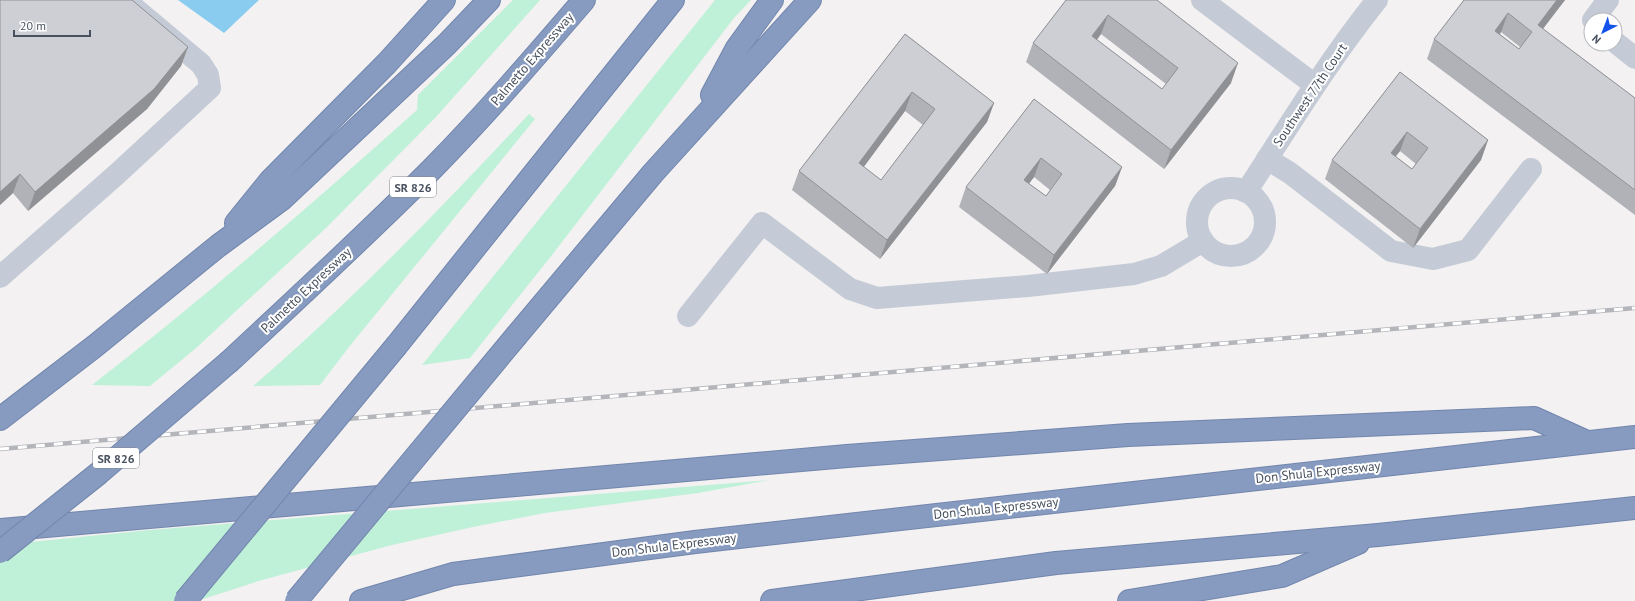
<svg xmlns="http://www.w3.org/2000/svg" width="1635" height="601" font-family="'PT Sans',sans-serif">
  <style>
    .green { fill: #bff1d9 }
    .water { fill: #8accf0 }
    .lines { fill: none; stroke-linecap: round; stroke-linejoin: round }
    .highway-casing { stroke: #7286ad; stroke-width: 24 }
    .minor { stroke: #c4cbd6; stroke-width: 22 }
    .highway { stroke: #879bc1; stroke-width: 22 }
    .rail-casing { stroke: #b3b5bb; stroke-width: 4.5 }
    .rail { stroke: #fff; stroke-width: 3; stroke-dasharray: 9; stroke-linecap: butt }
    .highway-bridge-casing { stroke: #7286ad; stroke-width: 24; stroke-linecap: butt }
    .highway-bridge { stroke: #879bc1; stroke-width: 22 }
    .wall { fill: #b0b2b7; fill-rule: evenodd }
    .shaded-wall { fill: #909195 }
    .building { fill: #cdcfd5; stroke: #909195; fill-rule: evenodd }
    .labels { text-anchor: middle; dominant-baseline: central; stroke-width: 4; stroke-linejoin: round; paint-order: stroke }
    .shield { fill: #fff; stroke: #7f858f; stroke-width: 1 }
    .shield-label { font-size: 12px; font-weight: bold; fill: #48515f }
    .street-label { font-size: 13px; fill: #48515f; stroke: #fff }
  </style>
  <rect width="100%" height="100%" fill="#f3f1f1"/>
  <g class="green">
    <path d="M 513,0 L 540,0 L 435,118 L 327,227 L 195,349 L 150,386 L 92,385 C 204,298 311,205 417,110 L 418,95 Z"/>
    <polygon points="715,0 751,0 734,18 552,255 470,358 422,365"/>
    <path d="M 529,114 L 535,119 L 349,347 L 320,385 L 253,386 C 351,302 441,208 529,114 Z"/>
    <polygon points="770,480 698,493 545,513 473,527 392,545 262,580 197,601 0,601 0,545 150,530"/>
  </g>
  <polygon class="water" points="178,0 259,0 224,33"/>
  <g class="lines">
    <defs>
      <g id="highway">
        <polyline points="712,95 737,48 772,0"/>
        <polyline points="236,223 270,181 387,63 444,0"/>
        <polyline points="517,335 653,173 810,0"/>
        <polyline points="397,345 673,0"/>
        <path d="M 230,361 C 298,298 366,235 432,169 C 485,115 535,57 584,0"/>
        <polyline points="0,419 95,346 218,246 282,199 447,44 489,0"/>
        <polyline points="0,530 847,456 1128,435 1534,418 1587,442"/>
        <polyline points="361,601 453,574 695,542 1635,437"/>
        <polyline points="772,601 1056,563 1378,535 1635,508"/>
        <polyline points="1129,601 1282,576 1358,543"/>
      </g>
    </defs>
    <use href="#highway" class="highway-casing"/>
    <g class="minor">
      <polyline points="1202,0 1315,85"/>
      <polyline points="1593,20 1608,0"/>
      <polyline points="1615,42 1635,58"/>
      <polyline points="1267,159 1290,173 1391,251 1433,259 1468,250 1531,169"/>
      <circle cx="1231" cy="222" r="34"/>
      <path d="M 1246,192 C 1288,127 1329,60 1377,0"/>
      <polyline points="0,277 117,174 210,88 208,75 201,64 125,0"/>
      <polyline points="688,316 762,223 850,289 877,298 1028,286 1134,274 1161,266 1203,241"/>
    </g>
    <use href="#highway" class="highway"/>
    <defs>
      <polyline id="rail" points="0,449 1635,308"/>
    </defs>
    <use href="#rail" class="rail-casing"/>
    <use href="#rail" class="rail"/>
    <defs>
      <g id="highway-bridge">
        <polyline points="0,552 99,473 230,361"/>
        <polyline points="185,601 397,345"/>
        <polyline points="296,601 517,335"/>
      </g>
    </defs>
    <use href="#highway-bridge" class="highway-bridge-casing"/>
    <use href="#highway-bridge" class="highway-bridge"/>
  </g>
  <g class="wall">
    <polygon points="0,0 188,47 181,66 147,109 28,211 13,193 0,205"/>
    <path d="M 1066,0 L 1157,0 L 1231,83 L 1164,169 L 1026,62 L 1033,43 ZM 1101,34 L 1166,84 L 1162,89 L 1097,40 Z"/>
    <path d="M 1464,0 L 1565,0 L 1543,29 L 1635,98 L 1635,215 L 1427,59 L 1434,39 ZM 1501,32 L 1520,47 L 1519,49 L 1500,34 Z"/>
    <path d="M 905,34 L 994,103 L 987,122 L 880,259 L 792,190 L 799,171 ZM 905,111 L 923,125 L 881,180 L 863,167 Z"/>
    <path d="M 1400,72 L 1488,140 L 1481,160 L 1413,248 L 1325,179 L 1332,160 ZM 1400,151 L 1416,164 L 1412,169 L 1395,156 Z"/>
    <path d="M 1034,99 L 1122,167 L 1115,186 L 1047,274 L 959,207 L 966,187 ZM 1034,177 L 1050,190 L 1046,196 L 1029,184 Z"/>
  </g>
  <g class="shaded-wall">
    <polygon points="1557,0 1565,0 1531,44 1538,25"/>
    <polygon points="1508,13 1501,32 1488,50 1495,31"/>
    <polygon points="1108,15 1101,34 1085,55 1092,36"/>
    <polygon points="188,47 181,66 147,109 28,211 35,192"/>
    <polygon points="1238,63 1231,83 1164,169 1171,150"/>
    <polygon points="912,92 905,111 852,183 859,163"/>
    <polygon points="994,103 987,122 880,259 887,240"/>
    <polygon points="1407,132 1400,151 1384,172 1391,153"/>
    <polygon points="1488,140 1481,160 1413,248 1420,229"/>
    <polygon points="1041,158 1034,177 1017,199 1024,180"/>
    <polygon points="1122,167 1115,186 1047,274 1054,255"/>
    <polygon points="20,174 13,193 0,205 0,192"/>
  </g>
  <g class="building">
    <polygon points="0,0 132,0 188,47 154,89 35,192 20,174 0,192"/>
    <path d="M 1066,0 L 1157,0 L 1238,63 L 1171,150 L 1033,43 ZM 1108,15 L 1178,68 L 1162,89 L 1092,36 Z"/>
    <path d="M 1464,0 L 1557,0 L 1538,25 L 1635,98 L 1635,190 L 1434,39 ZM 1508,13 L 1532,32 L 1519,49 L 1495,31 Z"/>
    <path d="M 905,34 L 994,103 L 887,240 L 799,171 ZM 912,92 L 935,109 L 881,180 L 859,163 Z"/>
    <path d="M 1400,72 L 1488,140 L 1420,229 L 1332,160 ZM 1407,132 L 1428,148 L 1412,169 L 1391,153 Z"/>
    <path d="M 1034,99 L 1122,167 L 1054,255 L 966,187 ZM 1041,158 L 1062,174 L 1046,196 L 1024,180 Z"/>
  </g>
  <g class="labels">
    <g class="shield">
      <rect x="390" y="177" width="46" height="20" rx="3"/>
      <rect x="93" y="448" width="46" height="20" rx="3"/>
    </g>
    <g class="shield-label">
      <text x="413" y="187">SR 826</text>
      <text x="116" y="458">SR 826</text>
    </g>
    <g class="street-label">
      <text transform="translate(532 59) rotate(-49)">Palmetto Expressway</text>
      <text transform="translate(1310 95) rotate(-56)">Southwest 77th Court</text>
      <text transform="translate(306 290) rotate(-43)">Palmetto Expressway</text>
      <text transform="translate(1318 472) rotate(-6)">Don Shula Expressway</text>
      <text transform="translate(996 508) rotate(-6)">Don Shula Expressway</text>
      <text transform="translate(674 545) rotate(-7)">Don Shula Expressway</text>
    </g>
  </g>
  <g transform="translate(1603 32) rotate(222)"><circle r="19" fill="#ffffff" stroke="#b6b9bf"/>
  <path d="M0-3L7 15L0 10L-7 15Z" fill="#1353eb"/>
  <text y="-6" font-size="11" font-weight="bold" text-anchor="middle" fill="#48515f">N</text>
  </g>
  <path d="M14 30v6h76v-6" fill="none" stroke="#48515f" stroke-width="2"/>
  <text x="20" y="30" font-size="12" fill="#48515f" stroke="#ffffff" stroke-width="3" paint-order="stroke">20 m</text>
</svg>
